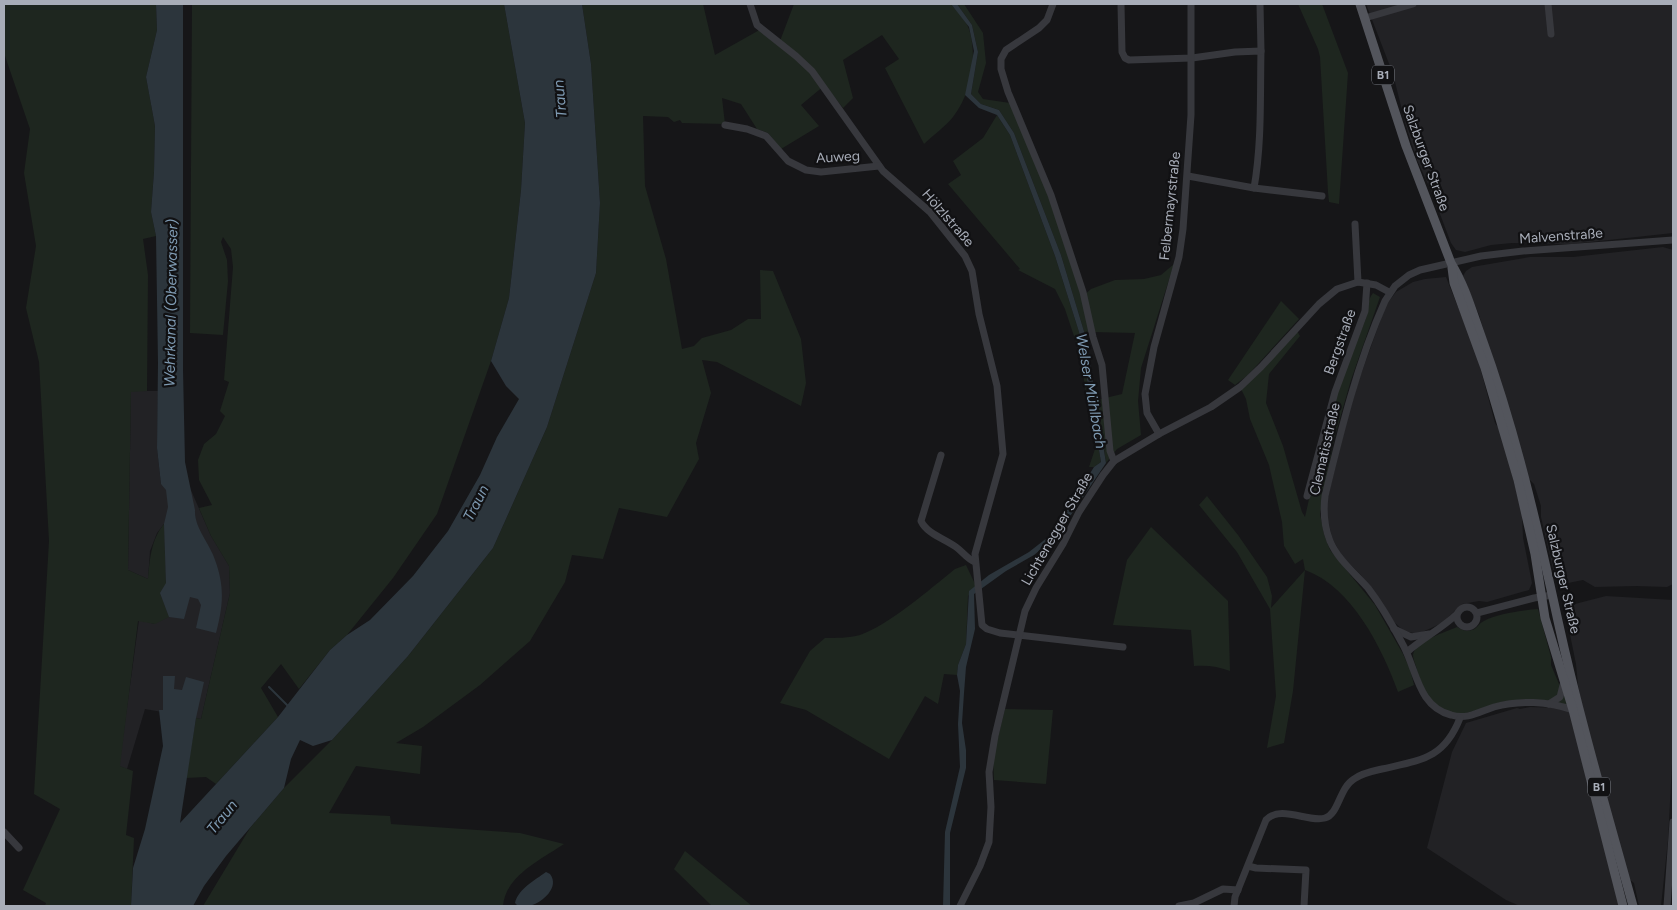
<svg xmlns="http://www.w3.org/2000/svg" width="1677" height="910" font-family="Figtree,sans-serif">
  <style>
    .built { fill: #222225 }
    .green { fill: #1e261f }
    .water { fill: #2c353c }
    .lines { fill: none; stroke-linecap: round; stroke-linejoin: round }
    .stream { stroke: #2c353c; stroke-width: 2 }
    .minor { stroke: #37383d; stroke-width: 7 }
    .major { stroke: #53555c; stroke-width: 9 }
    .labels { text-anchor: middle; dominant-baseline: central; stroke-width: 4.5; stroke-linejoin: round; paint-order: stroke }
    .shield { fill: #111113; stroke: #7b7e86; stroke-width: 1 }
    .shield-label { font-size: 12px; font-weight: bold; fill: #a8adb8 }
    .street-label { font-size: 14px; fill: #a8adb8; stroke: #111113 }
    .water-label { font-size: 15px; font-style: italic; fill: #7f9bb3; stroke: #111113 }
  </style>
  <rect width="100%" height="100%" fill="#161618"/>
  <g class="built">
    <polygon points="1366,4 1673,4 1673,233 1572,244 1512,243 1491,245 1465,252 1456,250 1451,243 1432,193 1417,160 1406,126 1393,74"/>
    <polygon points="1663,247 1673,250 1673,584 1667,587 1636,586 1595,587 1583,580 1563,584 1558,581 1553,569 1541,517 1541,506 1534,484 1528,478 1479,315 1463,276 1466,271 1472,267 1530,257 1573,257"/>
    <polygon points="1446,277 1476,352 1495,423 1501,431 1522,514 1523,538 1532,583 1529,590 1487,602 1479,601 1462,604 1442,623 1418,634 1404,631 1394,622 1361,575 1342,556 1333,540 1328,522 1326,505 1347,420 1361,374 1386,305 1396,292 1413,282 1425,279"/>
    <polygon points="131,391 158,391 157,448 161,484 190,488 211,536 229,566 230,593 201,719 145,709 127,769 119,766 139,620 155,624 164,524 157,533 150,551 148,579 128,570"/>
    <polygon points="1606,596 1673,600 1672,764 1668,840 1661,906 1639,906 1634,883 1628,878 1585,719 1578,685 1576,664 1566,615 1566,610 1571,605"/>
    <polygon points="1530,707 1559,708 1569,710 1619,906 1520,906 1506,900 1427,848 1452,752 1466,723 1517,708 1520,709"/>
  </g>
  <g class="green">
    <path d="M 4,4 L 156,4 L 157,30 L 146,77 L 155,126 L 154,172 L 151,212 L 156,236 L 143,239 L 148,275 L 147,391 L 131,392 L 128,570 L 148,579 C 150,558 151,540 164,524 L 166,584 L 160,593 L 169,617 L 155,624 L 138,621 L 120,766 L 133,771 L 126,835 L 134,838 L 131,906 L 45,906 L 46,903 L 23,890 L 60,809 L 34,794 L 49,541 L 39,362 L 26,308 L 36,246 L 24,173 L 30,129 L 4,53 Z"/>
    <polygon points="192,4 504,4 525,123 521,190 509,298 491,361 437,514 393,578 347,635 330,650 299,689 281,664 261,688 278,717 216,784 206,777 186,778 196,718 201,719 230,593 229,566 211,536 199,508 212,505 199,480 198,460 204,444 216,434 225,416 220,411 229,382 224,380 233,267 231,249 223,237 221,242 227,260 228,281 223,335 190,333"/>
    <path d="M 582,4 L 703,4 L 715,55 L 763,28 L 780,41 L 794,4 L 951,4 C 957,11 966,20 969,29 C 978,57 971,94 953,117 C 945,127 933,135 924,144 L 885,68 L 899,59 L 882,35 L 843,60 L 853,98 L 843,108 L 825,85 L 801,105 L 819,126 L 781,149 L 768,133 L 757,129 L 741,104 L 722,98 L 725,124 L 682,123 L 680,120 L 674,122 L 668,117 L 643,116 L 645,186 L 666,259 L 682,349 L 694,346 L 702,338 L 731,330 L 748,319 L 761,319 L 760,270 L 773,271 L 801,339 L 806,383 L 801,406 L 717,362 L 702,360 L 711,393 L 696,443 L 699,459 L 667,517 L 619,508 L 603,559 L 572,555 L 565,582 L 530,641 L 480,685 L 423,727 L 396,743 L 422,746 L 420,774 L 356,766 L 329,813 L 390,816 L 391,824 L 520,833 L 564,844 C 542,859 505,876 503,906 L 203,906 L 250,828 L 284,788 L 332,740 L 408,656 L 493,548 L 547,427 L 596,273 L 600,203 L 591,64 Z"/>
    <polygon points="957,4 964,4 983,33 986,63 978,92 983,99 1010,103 1046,189 1082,297 1091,289 1115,280 1144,279 1161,275 1174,264 1141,368 1138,401 1141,435 1117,449 1106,463 1097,400 1122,394 1135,333 1092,332 1086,338 1061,255 1014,133 999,110 981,104 971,94 978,52 972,25"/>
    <polygon points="1298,4 1322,4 1348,73 1339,204 1329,202 1328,192 1320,57 1318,49"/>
    <polygon points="997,115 1010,135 1055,256 1079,332 1101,462 1094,467 1089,467 1096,446 1092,416 1086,393 1080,354 1065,309 1055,289 1018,270 1020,269 948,184 961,175 953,161 983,138"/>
    <path d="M 1373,293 L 1380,297 L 1351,380 L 1334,439 L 1320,514 L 1324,534 L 1330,550 L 1375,605 L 1403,654 L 1410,669 L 1414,685 L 1398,692 C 1382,648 1352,587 1305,570 L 1293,691 L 1284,743 L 1267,748 L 1276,696 L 1270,609 L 1237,552 L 1199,505 L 1207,496 L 1238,535 L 1267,577 L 1272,596 L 1271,608 L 1305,570 L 1303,559 L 1295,564 L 1284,546 L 1282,522 L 1269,465 L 1250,419 L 1246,399 L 1241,389 L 1297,331 L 1300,336 L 1269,374 L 1266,403 L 1283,446 L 1302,512 L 1305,517 C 1316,469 1326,421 1342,375 C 1349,356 1359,338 1366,318 C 1369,309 1367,300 1373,293 Z"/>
    <polygon points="1281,301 1299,319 1248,375 1235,385 1228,380"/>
    <path d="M 1151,527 L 1228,601 L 1230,671 C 1218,666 1206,665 1194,666 L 1191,630 L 1113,625 L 1127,560 Z"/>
    <path d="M 966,565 L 976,586 L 968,596 L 966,644 L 958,665 L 957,675 L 944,674 L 938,704 L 925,696 L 889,759 L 806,710 L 780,703 L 810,651 L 825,638 C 836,638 849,638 860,635 C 889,625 930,589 955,569 Z"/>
    <path d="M 1538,609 L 1551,657 L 1551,665 L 1568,705 C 1547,701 1528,698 1507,701 C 1493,703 1480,710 1466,713 C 1437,718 1424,693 1417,670 C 1416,665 1413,659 1413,655 C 1415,641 1446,632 1457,627 C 1462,630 1466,632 1472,630 C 1477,629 1479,623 1484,621 C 1496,614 1524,610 1538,609 Z"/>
    <polygon points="1005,709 1053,710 1046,784 994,780 993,757"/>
    <polygon points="685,851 752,906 712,906 674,869"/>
  </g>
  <g class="water">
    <path d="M 156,4 L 183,4 L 183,370 L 185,462 L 195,510 C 194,528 210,544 215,560 C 225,587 223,606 216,633 L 196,628 L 201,605 L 198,599 L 190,597 L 184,619 L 169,617 L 160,593 L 166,583 L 164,524 L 168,507 L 166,490 L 161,484 L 157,448 L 158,363 L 156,236 L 151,212 L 154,172 L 155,126 L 146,77 L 157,30 Z"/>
    <polygon points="504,4 582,4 591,64 600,203 596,273 547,427 493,548 408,656 332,740 313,746 300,740 291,759 284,788 226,856 204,886 193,906 131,906 133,868 145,829 163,746 159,710 163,710 163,676 175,676 174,689 182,690 186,677 204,682 196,718 180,823 278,717 330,650 347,635 370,620 413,576 448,531 480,475 497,437 519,399 506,386 491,361 509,298 521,190 525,123"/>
    <polygon points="951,4 957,4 972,25 978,52 971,94 981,104 999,110 1014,133 1061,255 1086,338 1106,463 1056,537 1034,555 1006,571 974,594 975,629 966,667 964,693 962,723 966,750 966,768 950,833 950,906 943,906 945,832 960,767 958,724 960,691 957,675 958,665 966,644 969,591 989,575 1029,552 1052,534 1094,467 1101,462 1079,332 1055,256 1010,135 997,115 979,108 965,95 974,51 969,27"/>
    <path d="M 546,872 L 550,874 C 560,887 543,902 530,906 C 526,907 521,906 518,906 L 515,903 C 518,889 535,880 546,872 Z"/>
  </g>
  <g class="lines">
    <polyline class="stream" points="269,687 287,705 288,707"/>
    <g class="minor">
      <polyline points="750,4 757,25 796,56 812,71 883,171 930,212 965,256 972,271 979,314 997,386 1003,454 975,554 982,625 987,629 1000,633 1123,647"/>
      <polyline points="1053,4 1047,20 1039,28 1006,50 1001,59 1001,69 1008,92 1051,195 1083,292 1093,337 1102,365 1110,451 1114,461"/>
      <path d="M 1121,4 L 1122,52 L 1125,58 L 1129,60 L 1192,58 L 1235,52 L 1261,51 C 1260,96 1262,143 1254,188 L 1188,176"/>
      <polyline points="1260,4 1261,51"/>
      <polyline points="1548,4 1551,34"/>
      <polyline points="1365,18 1413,4"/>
      <polyline points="725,125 747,129 766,136 788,161 806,170 821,172 879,166"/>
      <polyline points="1254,188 1322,196"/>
      <polyline points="1355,224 1358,282"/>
      <polyline points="1159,434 1147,413 1145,394 1154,347 1179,257 1183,229 1191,115 1191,4"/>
      <path d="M 941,455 L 921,521 C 927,534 945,539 956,547 C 963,552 967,559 975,562"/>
      <polyline points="1307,496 1335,392 1365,311 1367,283"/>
      <circle cx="1467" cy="617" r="10"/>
      <polyline points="1477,613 1534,598 1552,595"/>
      <polyline points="1394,629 1411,637 1429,634"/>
      <path d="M 1407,652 C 1423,638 1441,629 1457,614"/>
      <polyline points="1549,704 1560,697 1564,681"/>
      <path d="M 1573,710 C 1548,701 1519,700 1494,707 C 1479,712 1467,720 1451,715 C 1417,706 1417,669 1402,643 C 1392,624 1381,605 1368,588 C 1355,573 1338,560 1330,541 C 1324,526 1323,512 1325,496 C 1341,430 1357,364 1385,301 L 1395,286 L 1409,275 L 1420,270 L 1481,256 L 1523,251 L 1673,240"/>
      <polyline points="4,832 19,848"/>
      <polyline points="1248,866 1256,868 1306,870 1304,906"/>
      <polyline points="960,906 980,866 989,842 991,807 989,772 995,736 1025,611 1036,588 1063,544 1079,512 1103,475 1114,461 1159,434 1211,407 1240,387 1261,367 1319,304 1337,289 1358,282 1376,285 1389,292"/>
      <polyline points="1179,906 1194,903 1223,889 1238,890"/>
      <path d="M 1234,906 L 1235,897 L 1266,820 C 1281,804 1308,823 1325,818 C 1339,814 1339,788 1354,779 C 1362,773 1373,771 1382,769 C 1421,760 1444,759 1460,718"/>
      <polyline points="1667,906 1673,822"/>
    </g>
    <g class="major">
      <path d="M 1360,4 L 1406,146 L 1451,263 C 1465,286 1472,311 1481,336 C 1515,429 1537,525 1558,621 C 1579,717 1607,812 1633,906"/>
      <polyline points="1452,268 1454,283 1485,368 1518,480 1535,554 1545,618 1573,710 1623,906"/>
    </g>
  </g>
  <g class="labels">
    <g class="shield">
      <rect x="1372" y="65.5" width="22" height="19" rx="4"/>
      <rect x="1588" y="777.5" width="22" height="19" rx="4"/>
    </g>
    <g class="shield-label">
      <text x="1383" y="75">B1</text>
      <text x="1599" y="787">B1</text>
    </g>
    <g class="street-label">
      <text transform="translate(838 157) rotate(-3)">Auweg</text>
      <text transform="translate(1426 158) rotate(70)">Salzburger Straße</text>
      <text transform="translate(1170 206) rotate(-84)">Felbermayrstraße</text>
      <text transform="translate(948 218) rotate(49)">Hölzlstraße</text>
      <text transform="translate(1561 236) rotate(-4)">Malvenstraße</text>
      <text transform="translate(1340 342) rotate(-70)">Bergstraße</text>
      <text transform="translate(1325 449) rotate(-77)">Clematisstraße</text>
      <text transform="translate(1057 529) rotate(-60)">Lichtenegger Straße</text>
      <text transform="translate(1563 579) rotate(77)">Salzburger Straße</text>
    </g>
    <g class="water-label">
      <text transform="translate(560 99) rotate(-95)">Traun</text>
      <text transform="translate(171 303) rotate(-89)">Wehrkanal (Oberwasser)</text>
      <text transform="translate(1091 391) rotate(80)">Welser Mühlbach</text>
      <text transform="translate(476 503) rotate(-63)">Traun</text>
      <text transform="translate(222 817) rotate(-51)">Traun</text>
    </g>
  </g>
  <rect width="1677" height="910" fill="none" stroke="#a8adb8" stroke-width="10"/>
</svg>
